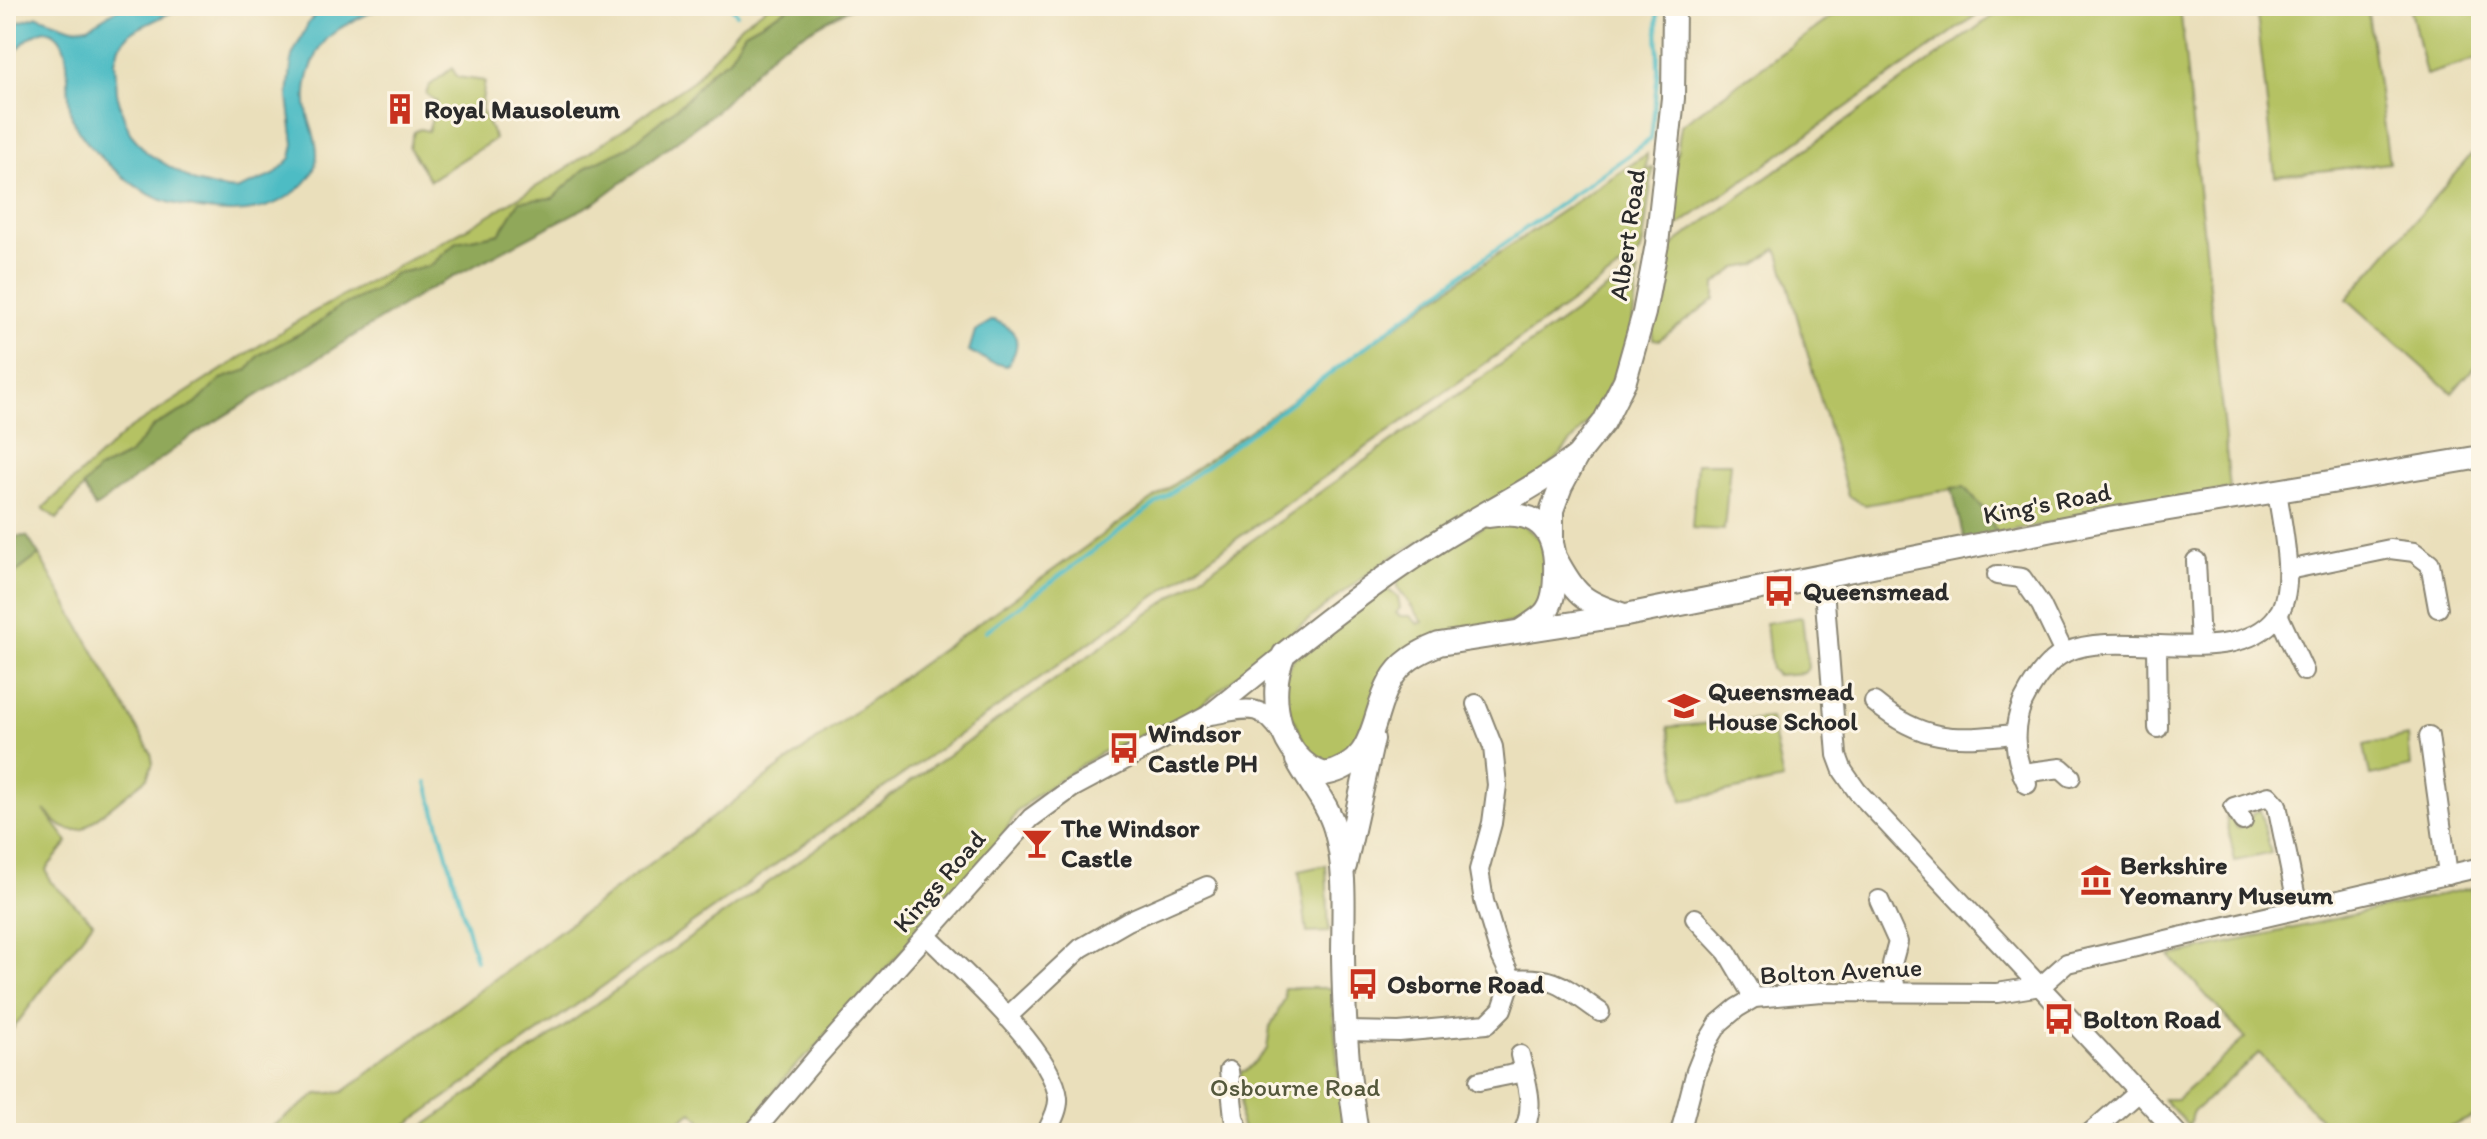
<svg xmlns="http://www.w3.org/2000/svg" width="2487" height="1139" font-family="Itim,sans-serif">
  <style>
    .green { fill: #b5c264; stroke: #707648; stroke-width: 2 }
    .forest { fill: #90a85a; stroke: #5e6a42; stroke-width: 2 }
    .water { fill: #4dbcc4; stroke: #3c7478; stroke-width: 2 }
    .lines { fill: none; stroke-linecap: round; stroke-linejoin: round }
    .stream { stroke: #4dbcc4; stroke-width: 4 }
    .minor-casing { stroke: #8a8573; stroke-width: 22 }
    .major-casing { stroke: #8a8573; stroke-width: 26 }
    .minor { stroke: #fff; stroke-width: 18 }
    .major { stroke: #fff; stroke-width: 22 }
    .labels { text-anchor: middle; dominant-baseline: central; stroke-width: 6; stroke-linejoin: round; paint-order: stroke }
    .poi-label { font-size: 26px; font-weight: bold; fill: #2b2b2b; stroke: #fcf5e5; text-anchor: start }
    .street-label { font-size: 26px; fill: #2b2b2b; stroke: #fcf5e5 }
    .park-label { font-size: 26px; fill: #54583c; stroke: #fcf5e5 }
  </style>
  <rect width="100%" height="100%" fill="#fcf5e5"/>
  <filter id="ink" filterUnits="userSpaceOnUse"><feTurbulence type="fractalNoise" baseFrequency=".0125" numOctaves="2"/><feDisplacementMap in="SourceGraphic" scale="16" xChannelSelector="R" yChannelSelector="G"/><feConvolveMatrix kernelMatrix="1 2 1 2 8 2 1 2 1" color-interpolation-filters="sRGB"/></filter>
  <filter id="wash" filterUnits="userSpaceOnUse"><feTurbulence type="fractalNoise" baseFrequency=".006" numOctaves="4" result="noise"/><feDisplacementMap in="SourceGraphic" scale="32" xChannelSelector="R" yChannelSelector="G"/><feGaussianBlur stdDeviation="1.8" result="paint"/><feColorMatrix in="noise" values="0 0 0 0 0 0 0 0 0 0 0 0 0 0 0 0 0 1.4 0 .05"/><feComposite in="paint" operator="in"/></filter>
  <g filter="url(#wash)">
    <rect width="100%" height="100%" fill="#eadfbb"/>
    <g class="green">
      <polygon points="769,6 792,6 745,32 729,59 711,71 686,100 628,147 588,166 553,198 527,201 517,206 500,233 457,242 430,266 394,274 374,291 337,308 316,325 259,355 248,370 221,379 196,404 155,425 128,455 98,470 57,519 43,508 128,430 304,317 471,226 564,170 694,80 741,25"/>
      <polygon points="1847,6 1989,6 1674,229 1666,229 1681,125"/>
      <polygon points="2007,6 2180,6 2230,489 1997,533 1986,512 1964,487 1865,505 1848,496 1779,253 1776,249 1755,265 1737,268 1715,284 1715,299 1659,340 1653,339 1652,331 1665,252 1676,242"/>
      <polygon points="2256,6 2367,6 2389,163 2275,176"/>
      <polygon points="2410,6 2481,6 2481,58 2426,75"/>
      <polygon points="452,68 457,77 485,81 481,109 495,139 430,180 409,147 414,132 420,129 428,131 437,102 426,94 429,86"/>
      <polygon points="1647,154 1646,170 1653,168 1643,242 1640,253 1633,259 395,1133 263,1133 318,1094 343,1092 861,707 1483,264"/>
      <polygon points="2471,155 2481,163 2481,359 2452,393 2347,299"/>
      <path d="M 1638,272 C 1636,291 1635,310 1631,328 C 1622,382 1582,434 1545,470 L 1390,558 L 1343,592 L 1195,710 L 1166,725 L 1100,753 L 1038,794 L 1017,812 L 998,843 L 813,1051 C 783,1073 766,1104 744,1133 L 715,1133 L 692,1112 L 663,1133 L 414,1133 L 1630,273 Z"/>
      <polygon points="1697,463 1730,463 1724,530 1692,528"/>
      <polygon points="1510,516 1541,539 1551,588 1536,617 1423,642 1362,739 1339,766 1312,759 1285,701 1282,685 1293,659 1380,590 1388,590 1398,597 1400,608 1396,613 1400,616 1410,616 1418,624 1423,622 1398,588 1398,579 1497,518"/>
      <path d="M 39,555 L 151,753 L 153,763 L 147,778 L 83,829 C 63,834 56,822 44,810 L 68,842 L 46,869 L 50,881 L 93,922 L 6,1038 L 6,580 Z"/>
      <polygon points="1802,617 1808,668 1804,673 1777,675 1771,669 1766,623"/>
      <polygon points="1770,718 1783,780 1682,801 1668,727"/>
      <polygon points="2408,736 2411,767 2370,776 2364,745"/>
      <polygon points="2260,810 2271,853 2235,861 2226,818 2231,819 2237,828 2248,824 2253,813"/>
      <polygon points="1326,865 1329,932 1307,933 1299,871"/>
      <polygon points="2471,888 2481,971 2481,1113 2437,1133 2333,1133 2259,1053 2192,1113 2189,1126 2163,1099 2177,1099 2245,1038 2170,956"/>
      <polygon points="1284,988 1331,988 1344,1133 1245,1133 1240,1122 1241,1071 1246,1071 1267,1049 1270,1027 1285,998"/>
    </g>
    <g class="forest">
      <polygon points="792,6 854,6 777,48 716,111 596,202 426,291 189,438 95,508 83,486 98,470 129,455 155,425 196,404 221,379 248,370 259,355 316,325 337,308 374,291 394,274 430,266 457,242 500,233 520,201 553,198 588,166 628,147 686,100 711,71 729,59 745,32"/>
      <polygon points="1964,487 1986,512 1997,533 1964,540 1952,488"/>
      <polygon points="27,536 39,555 6,580 6,537"/>
    </g>
    <g class="water">
      <path d="M 122,6 L 184,6 L 131,32 L 119,46 L 115,62 L 117,93 L 121,109 L 130,133 L 147,153 L 195,182 L 218,188 L 236,190 L 274,175 L 291,158 L 294,144 L 288,97 L 292,56 L 309,22 L 322,6 L 383,6 C 360,20 333,25 319,50 C 309,69 302,93 308,115 C 311,129 318,141 317,156 C 316,171 308,182 296,191 C 259,220 211,214 168,202 C 138,194 85,149 73,120 C 62,95 79,33 44,30 C 25,37 15,51 6,68 L 6,27 L 10,25 L 38,16 L 72,28 L 88,27 Z"/>
      <path d="M 993,320 C 1019,329 1023,344 1007,366 L 990,362 L 969,351 L 975,331 Z"/>
    </g>
    <g class="lines">
      <g class="stream">
        <polyline points="730,6 737,14"/>
        <polyline points="986,631 1480,261 1651,139 1658,71 1657,6"/>
        <polyline points="427,783 476,960"/>
      </g>
    </g>
  </g>
  <g filter="url(#ink)">
    <g class="lines">
      <defs>
        <g id="minor">
          <polyline points="2196,561 2200,644"/>
          <polyline points="2288,570 2390,549 2414,552 2430,564 2438,608"/>
          <polyline points="1997,575 2022,578 2041,605 2064,653"/>
          <polyline points="1823,576 1837,755 1843,771 1857,791 2177,1133"/>
          <polyline points="2278,614 2304,671"/>
          <polyline points="2157,646 2158,728"/>
          <path d="M 1874,702 C 1922,742 1954,740 2014,734"/>
          <path d="M 1211,715 C 1246,709 1261,701 1282,734"/>
          <polyline points="2429,736 2448,875"/>
          <polyline points="2022,773 2061,768 2071,777"/>
          <path d="M 2027,784 C 2014,757 2011,730 2023,702 C 2032,684 2047,661 2066,652 C 2122,627 2235,672 2277,616 C 2298,587 2281,523 2277,490"/>
          <polyline points="2243,821 2234,807 2269,796 2277,805 2298,908"/>
          <polyline points="1879,900 1898,942 1892,964 1896,992"/>
          <polyline points="1695,918 1727,952 1754,998"/>
          <path d="M 926,935 C 960,969 1054,1052 1058,1098 C 1059,1110 1051,1123 1046,1133"/>
          <path d="M 1512,979 C 1558,976 1564,987 1600,1012"/>
          <polyline points="1007,1017 1081,948 1128,921 1207,886"/>
          <polyline points="1347,1031 1399,1032 1487,1024 1502,1009 1512,979 1500,954 1484,901 1479,870 1492,823 1497,785 1493,747 1476,704"/>
          <path d="M 1520,1055 C 1526,1081 1537,1109 1522,1133"/>
          <polyline points="1229,1071 1234,1117 1240,1133"/>
          <polyline points="1479,1081 1524,1072"/>
          <polyline points="753,1133 818,1056 1031,818 1072,788 1207,716 1284,654"/>
          <polyline points="1680,1133 1696,1071 1708,1041 1719,1023 1737,1008 1754,998 1821,992 1997,993 2041,986 2067,963 2481,867"/>
          <polyline points="2090,1133 2138,1091"/>
        </g>
        <g id="major">
          <path d="M 1577,456 C 1535,488 1487,511 1442,539 C 1386,574 1335,613 1284,654 C 1266,695 1279,760 1325,774 C 1377,764 1370,718 1390,682 C 1400,662 1419,652 1439,644 L 1626,615 L 2109,519 L 2481,457"/>
          <path d="M 1489,516 C 1534,509 1557,526 1555,573 C 1555,585 1554,600 1547,610 C 1542,618 1530,624 1522,630"/>
          <polyline points="1552,540 1552,510 1561,486 1577,456 1604,422 1625,380 1644,313 1657,244 1673,98 1674,6"/>
          <path d="M 1556,559 C 1575,594 1582,602 1621,614"/>
          <path d="M 1297,760 C 1309,783 1328,804 1335,829 C 1347,871 1343,914 1343,957 C 1344,1016 1347,1075 1357,1133"/>
          <polyline points="1345,866 1373,739"/>
        </g>
      </defs>
      <use href="#minor" class="minor-casing"/>
      <use href="#major" class="major-casing"/>
      <use href="#minor" class="minor"/>
      <use href="#major" class="major"/>
    </g>
  </g>
  <defs>
    <symbol id="building-bare" viewBox="-9 -9 18 18"><path d="M-4-6H4V6H1V3H-1V6H-4ZM-2.5-4.3h1.7v1.8h-1.7ZM.8-4.3h1.7v1.8H.8ZM-2.5-1h1.7V.8h-1.7ZM.8-1h1.7V.8H.8Z" fill="#c8321e" stroke="#fcf5e5" stroke-width="2.5" paint-order="stroke"/></symbol>
    <symbol id="bus-bare" viewBox="-9 -9 18 18"><path d="M-5-6H5V4H4V6H2V4H-2V6H-4V4H-5ZM-3.5-4V0h7V-4ZM-3.5 1.2v1.5H-2V1.2ZM2 1.2v1.5H3.5V1.2Z" fill="#c8321e" stroke="#fcf5e5" stroke-width="2.5" paint-order="stroke"/></symbol>
    <symbol id="school-bare" viewBox="-9 -9 18 18"><path d="M0-5L7-2L0 1L-7-2ZM-4 1L0 2.5L4 1V4Q0 6-4 4Z" fill="#c8321e" stroke="#fcf5e5" stroke-width="2.5" paint-order="stroke"/></symbol>
    <symbol id="bar-bare" viewBox="-9 -9 18 18"><path d="M-6-5H6L.8 .8V4.5H3.5V6h-7V4.5H-.8V.8Z" fill="#c8321e" stroke="#fcf5e5" stroke-width="2.5" paint-order="stroke"/></symbol>
    <symbol id="museum-bare" viewBox="-9 -9 18 18"><path d="M0-6L6-3V-2H-6V-3ZM-5-1h2V3h-2ZM-1-1h2V3h-2ZM3-1h2V3H3ZM-6 4H6V6H-6Z" fill="#c8321e" stroke="#fcf5e5" stroke-width="2.5" paint-order="stroke"/></symbol>
  </defs>
  <g fill-rule="evenodd">
    <use href="#building-bare" x="378" y="87" width="44" height="44"/>
    <use href="#bus-bare" x="1757" y="569" width="44" height="44"/>
    <use href="#school-bare" x="1662" y="684" width="44" height="44"/>
    <use href="#bus-bare" x="1102" y="726" width="44" height="44"/>
    <use href="#bar-bare" x="1015" y="821" width="44" height="44"/>
    <use href="#museum-bare" x="2074" y="858" width="44" height="44"/>
    <use href="#bus-bare" x="1341" y="962" width="44" height="44"/>
    <use href="#bus-bare" x="2037" y="997" width="44" height="44"/>
  </g>
  <g class="labels">
    <g class="poi-label">
      <text x="424" y="109">Royal Mausoleum</text>
      <text x="1803" y="591">Queensmead</text>
      <text x="1708" y="691">Queensmead<tspan x="1708" dy="30">House School</tspan></text>
      <text x="1148" y="733">Windsor<tspan x="1148" dy="30">Castle PH</tspan></text>
      <text x="1061" y="828">The Windsor<tspan x="1061" dy="30">Castle</tspan></text>
      <text x="2120" y="865">Berkshire<tspan x="2120" dy="30">Yeomanry Museum</tspan></text>
      <text x="1387" y="984">Osborne Road</text>
      <text x="2083" y="1019">Bolton Road</text>
    </g>
    <g class="street-label">
      <text transform="translate(1627 235) rotate(-82)">Albert Road</text>
      <text transform="translate(2047 503) rotate(-11)">King's Road</text>
      <text transform="translate(939 881) rotate(-49)">Kings Road</text>
      <text transform="translate(1841 971) rotate(-3)">Bolton Avenue</text>
    </g>
    <g class="park-label">
      <text x="1295" y="1087">Osbourne Road</text>
    </g>
  </g>
  <rect width="2487" height="1139" fill="none" stroke="#fcf5e5" stroke-width="32"/>
</svg>
